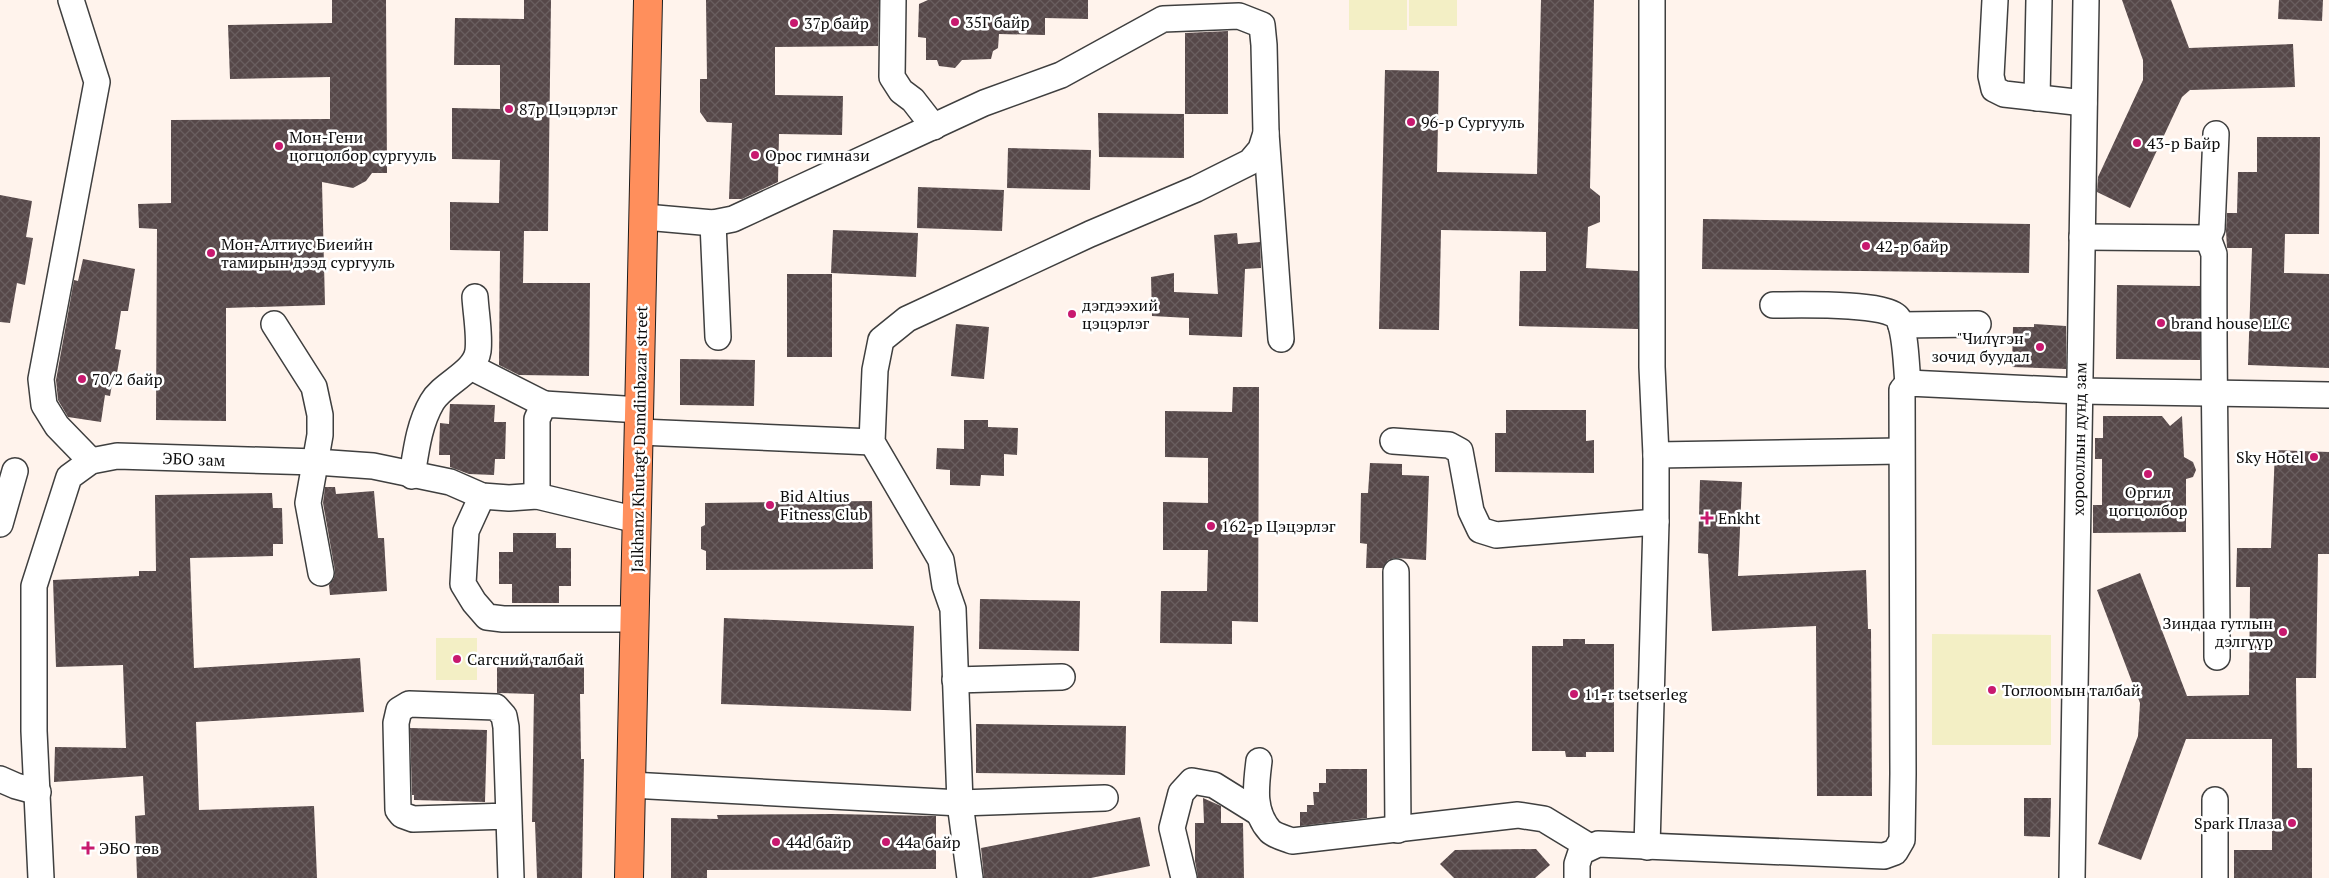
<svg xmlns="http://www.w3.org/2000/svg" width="2329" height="878" font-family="'PT Serif',serif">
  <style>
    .pitch { fill: #f3efc5 }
    .building { fill: url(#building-cross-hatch) }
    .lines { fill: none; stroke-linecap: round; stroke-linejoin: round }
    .minor-casing { stroke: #3f3f3f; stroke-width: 28 }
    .major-casing { stroke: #1d1d1d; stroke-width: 30 }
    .minor { stroke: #fff; stroke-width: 25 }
    .major { stroke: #ff8f5c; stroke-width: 28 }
    .poi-dot { fill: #c8196f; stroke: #fff; stroke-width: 2 }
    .labels { text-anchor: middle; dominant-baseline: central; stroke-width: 5; stroke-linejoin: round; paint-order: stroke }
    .poi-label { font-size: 16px; fill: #0c0c0c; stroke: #fff; text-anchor: start }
    .street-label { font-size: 16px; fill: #0c0c0c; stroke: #fff }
  </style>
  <defs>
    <pattern id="building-cross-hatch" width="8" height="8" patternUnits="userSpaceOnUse" patternTransform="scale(1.25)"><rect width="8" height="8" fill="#564849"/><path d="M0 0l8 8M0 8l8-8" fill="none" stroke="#695e5f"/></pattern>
  </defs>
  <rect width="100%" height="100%" fill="#fff3ec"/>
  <g class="pitch">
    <rect x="1349" y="0" width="58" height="30"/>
    <rect x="1409" y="0" width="48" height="26"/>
    <polygon points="1932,634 2051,635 2051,745 1932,745"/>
    <rect x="436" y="638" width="41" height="42"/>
  </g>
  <g class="building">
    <polygon points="332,0 386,0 387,173 372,173 366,181 353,188 322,182 325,305 226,308 226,421 156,420 157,229 139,228 138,204 171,203 171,120 330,119 330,77 230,79 228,25 332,23"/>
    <polygon points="524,0 551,0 548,231 524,231 523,283 590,283 589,376 519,375 499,365 500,251 450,250 450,202 499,203 500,160 452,159 452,108 500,109 500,65 454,65 455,18 524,19"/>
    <polygon points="706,0 879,0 878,46 775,47 775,95 843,96 842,135 779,134 778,182 742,199 729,199 732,123 707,122 700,112 700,79 707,79"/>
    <polygon points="928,0 1088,0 1088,19 1045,18 1045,35 999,34 998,48 993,51 991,59 962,60 955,68 939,66 937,60 926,60 926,38 918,37 919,4"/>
    <polygon points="1541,0 1594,0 1590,188 1600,196 1600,222 1588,227 1586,268 1638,271 1638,329 1519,326 1520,271 1546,271 1546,232 1441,230 1439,330 1379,329 1385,70 1439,71 1437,172 1537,174"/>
    <polygon points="2122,0 2171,0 2189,48 2293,44 2295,87 2190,90 2182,97 2130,208 2097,192 2098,177 2143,80 2143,60"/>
    <polygon points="2279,0 2323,0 2322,21 2278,19"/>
    <polygon points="1228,31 1228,114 1185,114 1185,33"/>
    <polygon points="1098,113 1184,114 1184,158 1099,157"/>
    <polygon points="2257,137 2320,137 2319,234 2285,234 2284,273 2329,274 2329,368 2248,365 2252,248 2227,248 2226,231 2227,213 2237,213 2238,172 2257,172"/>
    <polygon points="1008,148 1091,150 1090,190 1007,188"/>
    <polygon points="918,187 1004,190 1002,231 917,228"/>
    <polygon points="0,195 32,201 26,237 33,238 25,285 17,283 10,323 0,322"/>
    <polygon points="1703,219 2030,224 2029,273 1702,269"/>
    <polygon points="833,230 918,233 916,277 831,273"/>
    <polygon points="1237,233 1238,244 1260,242 1261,268 1245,269 1242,337 1189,335 1189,318 1152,316 1151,277 1174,273 1174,292 1218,294 1214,235"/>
    <polygon points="83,259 135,269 128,311 121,311 115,349 121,350 117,373 114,373 110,396 105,395 101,422 68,417 58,400 56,380 74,280 78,281"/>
    <rect x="787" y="274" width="45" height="83"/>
    <polygon points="2117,285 2200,286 2200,360 2116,359"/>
    <polygon points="956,324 989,327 984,379 951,376"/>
    <polygon points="2034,324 2066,326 2066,369 2012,367 2013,327 2034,327"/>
    <polygon points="680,359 755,360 754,406 680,405"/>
    <polygon points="1233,387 1259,387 1258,622 1232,621 1232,644 1160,643 1161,591 1207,591 1208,550 1163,550 1163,502 1208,503 1208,458 1165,457 1165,411 1232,412"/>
    <polygon points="450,404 495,405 494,422 506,422 505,459 495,459 494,475 469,474 450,467 450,455 439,455 440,423 449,424"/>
    <polygon points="1506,410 1586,410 1586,441 1594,440 1594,473 1495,472 1495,433 1506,433"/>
    <polygon points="2103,416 2162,416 2170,426 2182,416 2184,457 2193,462 2196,470 2193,477 2186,479 2186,532 2093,533 2093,505 2102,505 2102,459 2095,459 2095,438 2103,438"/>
    <polygon points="964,420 988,420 988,427 1018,428 1017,455 1004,454 1004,476 981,475 980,486 950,485 950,470 936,469 937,448 964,449"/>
    <polygon points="2275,450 2329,452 2329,554 2318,554 2316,678 2296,678 2297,768 2312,768 2312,878 2234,878 2234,850 2272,850 2272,739 2186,739 2141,860 2098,844 2138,736 2140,703 2097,590 2140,573 2187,696 2249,695 2250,587 2236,587 2237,548 2271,548"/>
    <polygon points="1370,463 1402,464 1402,475 1429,476 1426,560 1395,558 1388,560 1383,568 1366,568 1367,544 1360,543 1361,493 1368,493"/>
    <polygon points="1700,480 1742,482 1738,576 1866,570 1868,629 1871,629 1872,796 1817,796 1816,626 1712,631 1708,554 1698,553"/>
    <polygon points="325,487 335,487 336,494 374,491 378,538 384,538 387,591 330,595 329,585 334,578 335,571 323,503"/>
    <polygon points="272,493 273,508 282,508 283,544 273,544 273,556 190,558 194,668 360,658 364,712 196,722 199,810 314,806 317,878 137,878 135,816 145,815 143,776 54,782 55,747 126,748 123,665 56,667 53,580 139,576 139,571 156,571 155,495"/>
    <polygon points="872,501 873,569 706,570 706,551 701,549 701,527 705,525 705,503"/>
    <polygon points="513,533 556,533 556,548 571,548 571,586 559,586 559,603 512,603 512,584 499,584 499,552 513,552"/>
    <polygon points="980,599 1080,601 1079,651 979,649"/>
    <polygon points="724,618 914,626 911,711 721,704"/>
    <polygon points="1563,639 1585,639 1585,644 1614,644 1614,752 1586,752 1586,757 1566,757 1565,751 1532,751 1532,646 1563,646"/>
    <polygon points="497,657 584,659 584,694 580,694 581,759 584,759 582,878 537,878 535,822 532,822 534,694 497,693"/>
    <polygon points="976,724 1126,726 1125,775 976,773"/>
    <polygon points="410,728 487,730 485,802 414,800 414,795 412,795"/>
    <polygon points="1326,769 1367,769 1367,818 1300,826 1300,812 1307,812 1307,805 1314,805 1313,792 1319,792 1319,783 1326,783"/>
    <polygon points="1203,798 1221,806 1221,823 1243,823 1244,878 1198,878 1195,861 1195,823 1204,823"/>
    <polygon points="2024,798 2051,798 2050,837 2024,836"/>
    <polygon points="833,814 936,816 936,869 707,870 707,878 671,878 671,818 718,819 717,815"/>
    <polygon points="1140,817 1150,866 1091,878 984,878 981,848"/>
    <polygon points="1536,849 1550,865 1535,878 1454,878 1440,864 1455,850"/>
  </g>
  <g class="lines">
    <defs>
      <g id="minor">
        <polyline points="71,0 97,82 41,379 44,405 57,426 91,461"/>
        <polyline points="893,0 892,77 901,91 913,100 934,127"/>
        <polyline points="1995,0 1991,76 1994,89 2004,94 2084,103"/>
        <polyline points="2037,98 2039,0"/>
        <polyline points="1266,133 1281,339"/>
        <polyline points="645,217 713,223 733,219 984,103 1061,75 1163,19 1239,16 1262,25 1264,45 1266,133 1261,149 1250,162 1196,189 1090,234 907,319 881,340 875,370 872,442 941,560 945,586 953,609 960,803 970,878"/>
        <polyline points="713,223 718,337"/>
        <polyline points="2082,237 2208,238 2212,229 2216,134"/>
        <path d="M 2208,238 L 2214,254 C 2213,389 2217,523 2217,657"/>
        <path d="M 1773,305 C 1795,305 1888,302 1898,318 C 1906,332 1906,365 1908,383"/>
        <polyline points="274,324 314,387 320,415 320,435 308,503 321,573"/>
        <polyline points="1901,325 1978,324"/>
        <polyline points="471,367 544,404"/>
        <polyline points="640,432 872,442"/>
        <polyline points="1393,441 1449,445 1460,451 1471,511 1480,530 1496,535 1656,522"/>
        <polyline points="1656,455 1901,451"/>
        <path d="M 412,476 C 416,451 419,424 432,402 C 443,383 475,373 478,351 C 480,335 476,314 475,297"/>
        <polyline points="482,496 466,531 463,584 474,602 487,617 503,619 635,619"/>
        <polyline points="537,496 537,419 544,404 640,410"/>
        <polyline points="0,524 15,471"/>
        <polyline points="1396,572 1398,830"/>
        <polyline points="955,680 1062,677"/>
        <path d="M 1259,761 C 1256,786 1252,811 1270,831 C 1275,836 1285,838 1292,841 L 1518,815 L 1544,819 L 1590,847"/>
        <polyline points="0,779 16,786 38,792"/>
        <polyline points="631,785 960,803 1105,798"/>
        <polyline points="2215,800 2215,878"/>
        <polyline points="509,816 413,819 402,815 398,810 396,723 399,710 409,704 496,707 504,716 506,727 511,878"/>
        <polyline points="1647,847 1656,522 1656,455 1652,367 1652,0"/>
        <polyline points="41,878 34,731 34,586 69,477 91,461 117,456 316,462 373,466 450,482 482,496 509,498 537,496 637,520"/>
        <polyline points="1184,878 1172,828 1181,793 1192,781 1214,785 1259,813"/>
        <polyline points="1577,878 1577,864 1581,852 1598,844 1884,856 1895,852 1902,840 1903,774 1902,390 1908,383 2079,391 2329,395"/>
        <polyline points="2072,878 2086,0"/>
      </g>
      <polyline id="major" points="629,878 648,0"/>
    </defs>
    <use href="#minor" class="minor-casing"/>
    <use href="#major" class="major-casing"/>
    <use href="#minor" class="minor"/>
    <use href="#major" class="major"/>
  </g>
  <g class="poi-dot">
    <circle cx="955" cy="22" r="5"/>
    <circle cx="794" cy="23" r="5"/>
    <circle cx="509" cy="109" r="5"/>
    <circle cx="1411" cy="122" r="5"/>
    <circle cx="2137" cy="143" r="5"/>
    <circle cx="279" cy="146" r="5"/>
    <circle cx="755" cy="155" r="5"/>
    <circle cx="1866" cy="246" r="5"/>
    <circle cx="211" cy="253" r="5"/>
    <circle cx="1072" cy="314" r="5"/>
    <circle cx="2161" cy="323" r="5"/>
    <circle cx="2040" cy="347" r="5"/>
    <circle cx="82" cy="379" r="5"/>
    <circle cx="2314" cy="457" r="5"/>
    <circle cx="2148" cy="474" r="5"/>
    <circle cx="770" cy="505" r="5"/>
    <path d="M1704.5 510.5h5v5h5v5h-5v5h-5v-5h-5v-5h5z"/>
    <circle cx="1211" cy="526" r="5"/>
    <circle cx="2283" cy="632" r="5"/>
    <circle cx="457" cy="659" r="5"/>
    <circle cx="1992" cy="690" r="5"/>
    <circle cx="1574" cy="694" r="5"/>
    <circle cx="2292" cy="823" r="5"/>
    <circle cx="776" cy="842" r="5"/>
    <circle cx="886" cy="842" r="5"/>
    <path d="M85.5 840.5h5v5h5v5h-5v5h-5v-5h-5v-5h5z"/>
  </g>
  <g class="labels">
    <g class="poi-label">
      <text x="965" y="22">35Г байр</text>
      <text x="804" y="23">37р байр</text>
      <text x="519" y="109">87р Цэцэрлэг</text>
      <text x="1421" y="122">96-р Сургууль</text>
      <text x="289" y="137">Мон-Гени<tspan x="289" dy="18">цогцолбор сургууль</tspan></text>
      <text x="2147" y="143">43-р Байр</text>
      <text x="765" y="155">Орос гимнази</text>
      <text x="221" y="244">Мон-Алтиус Биеийн<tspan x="221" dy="18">тамирын дээд сургууль</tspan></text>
      <text x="1876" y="246">42-p байр</text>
      <text x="1082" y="305">дэгдээхий<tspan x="1082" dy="18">цэцэрлэг</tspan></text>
      <text x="2171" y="323">brand house LLC</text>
      <text x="2030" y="338" text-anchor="end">"Чилүгэн"<tspan x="2030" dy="18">зочид буудал</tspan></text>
      <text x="92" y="379">70/2 байр</text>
      <text x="2304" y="457" text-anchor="end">Sky Hotel</text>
      <text x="2148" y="492" text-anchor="middle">Oргил<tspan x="2148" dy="18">цогцолбор</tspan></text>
      <text x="780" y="496">Bid Altius<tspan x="780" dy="18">Fitness Club</tspan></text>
      <text x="1718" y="518">Enkht</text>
      <text x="1221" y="526">162-р Цэцэрлэг</text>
      <text x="2273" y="623" text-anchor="end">Зиндаа гутлын<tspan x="2273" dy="18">дэлгүүр</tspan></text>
      <text x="467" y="659">Сагсний талбай</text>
      <text x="2002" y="690">Тоглоомын талбай</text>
      <text x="1584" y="694">11-r tsetserleg</text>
      <text x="2282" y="823" text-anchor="end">Spark Плаза</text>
      <text x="786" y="842">44d байр</text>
      <text x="896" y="842">44a байр</text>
      <text x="99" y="848">ЭБО төв</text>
    </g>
    <g class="street-label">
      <text transform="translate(639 439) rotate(-89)">Jalkhanz Khutagt Damdinbazar street</text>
      <text transform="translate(2079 439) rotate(-89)">хорооллын дунд зам</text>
      <text transform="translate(194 459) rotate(2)">ЭБО зам</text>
    </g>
  </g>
</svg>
